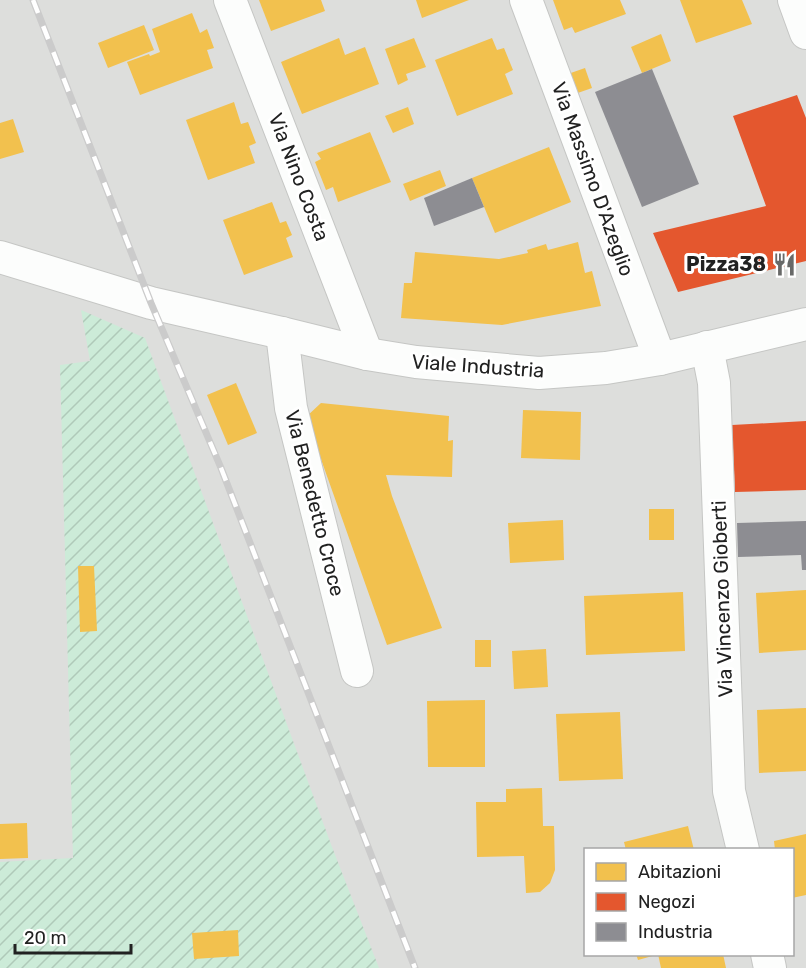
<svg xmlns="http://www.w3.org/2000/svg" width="806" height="968" font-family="Rubik,sans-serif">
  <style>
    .residential { fill: #dddedc; fill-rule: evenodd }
    .garden { fill: url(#garden-furrows) }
    .homes { fill: #f2c14e }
    .shops { fill: #e4572e }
    .industry { fill: #8d8d92 }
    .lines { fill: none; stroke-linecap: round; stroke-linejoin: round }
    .street-casing { stroke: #c5c6c4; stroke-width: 34 }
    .street { stroke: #fcfdfc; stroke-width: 32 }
    .rail-casing { stroke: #cbcbcb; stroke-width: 7 }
    .rail { stroke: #fff; stroke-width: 4.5; stroke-dasharray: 14; stroke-linecap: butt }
    .labels { text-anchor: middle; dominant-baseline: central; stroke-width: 6; stroke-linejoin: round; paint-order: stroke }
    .street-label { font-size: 20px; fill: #212121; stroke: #fff }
    .poi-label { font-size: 20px; font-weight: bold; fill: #212121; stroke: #fff; text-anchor: end }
  </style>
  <defs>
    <pattern id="garden-furrows" width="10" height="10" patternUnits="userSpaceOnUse" patternTransform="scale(1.5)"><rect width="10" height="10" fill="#ccebd8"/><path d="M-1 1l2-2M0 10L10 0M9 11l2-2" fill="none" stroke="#afc9b9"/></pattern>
  </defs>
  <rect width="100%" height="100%" fill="#edefeb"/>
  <path class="residential" d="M 0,0 L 806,0 L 806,968 L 0,968 ZM 586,850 L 792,850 L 792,954 L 586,954 Z"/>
  <polygon class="garden" points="81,310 145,338 332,847 379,968 0,968 0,862 73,858 60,365 90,361"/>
  <g class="homes">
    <polygon points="259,0 321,0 325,11 271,31"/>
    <polygon points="416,0 469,0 422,18"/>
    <polygon points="553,0 620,0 626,14 575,33 572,27 564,30"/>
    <polygon points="680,0 742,0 752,24 696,43"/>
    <polygon points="192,13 200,33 207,29 214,48 207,50 213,68 140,95 127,62 149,54 150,56 160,52 152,29"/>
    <polygon points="144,25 154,50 108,68 98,43"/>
    <polygon points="661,34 671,61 642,73 631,47"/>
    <polygon points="339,38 345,55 365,47 379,84 302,114 281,62"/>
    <polygon points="414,38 426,67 406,74 408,80 398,85 385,49"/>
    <polygon points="492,38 497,50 504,48 513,70 505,74 513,94 457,116 435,60"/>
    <polygon points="585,68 592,88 572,95 565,75"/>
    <polygon points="234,102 241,124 248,122 256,143 249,146 255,163 208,180 186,120"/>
    <polygon points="408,107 414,124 393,133 385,116"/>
    <polygon points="13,119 24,152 0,159 0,123"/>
    <polygon points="370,132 391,182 338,202 333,187 326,190 315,162 321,159 317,153"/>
    <polygon points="549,147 571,202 495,233 472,178"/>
    <polygon points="440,170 446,186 410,201 403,184"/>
    <polygon points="272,202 280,223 286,221 292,235 286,238 293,257 244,275 223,220"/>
    <polygon points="578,242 585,273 592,271 601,306 502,325 401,318 404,283 412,283 415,252 499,259 528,253 527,250 546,244 548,250"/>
    <polygon points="236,383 257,433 228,445 207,395"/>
    <polygon points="321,403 449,416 448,441 453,440 452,477 386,475 392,496 442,628 387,645 306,417"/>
    <polygon points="523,410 581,412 580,460 521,458"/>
    <rect x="649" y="509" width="25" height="31"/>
    <polygon points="563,520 564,560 510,563 508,523"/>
    <polygon points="78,566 94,566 97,631 80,632"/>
    <polygon points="806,590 806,650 759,653 756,593"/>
    <polygon points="683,592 685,651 586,655 584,596"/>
    <rect x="475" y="640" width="16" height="27"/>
    <polygon points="546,649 548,687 514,689 512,651"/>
    <polygon points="485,700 485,767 428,767 427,701"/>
    <polygon points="806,708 806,771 759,773 757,710"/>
    <polygon points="620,712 623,779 559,781 556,714"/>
    <polygon points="542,788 543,826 554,826 555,870 550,883 540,892 526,893 524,856 477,857 476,802 506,802 506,789"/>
    <polygon points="27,823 28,858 0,859 0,824"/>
    <polygon points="688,826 694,850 626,850 624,842"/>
    <polygon points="806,834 806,895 792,898 792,850 775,850 774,841"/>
    <polygon points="238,930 239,956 194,959 192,933"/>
    <polygon points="636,954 656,954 656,955 638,960"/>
    <polygon points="658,954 723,954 726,968 661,968"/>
  </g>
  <g class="shops">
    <polygon points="797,95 806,118 806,261 678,292 653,233 766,206 733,116"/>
    <polygon points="806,421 806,490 735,492 732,425"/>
  </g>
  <g class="industry">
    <polygon points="652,69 699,184 642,207 595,92"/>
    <polygon points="472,178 484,207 434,226 424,198"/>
    <polygon points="806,521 806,570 802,570 801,555 738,557 737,523"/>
  </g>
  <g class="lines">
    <defs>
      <g id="street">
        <polyline points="230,0 367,354"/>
        <polyline points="526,0 660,359"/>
        <polyline points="794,0 806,33"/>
        <polyline points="0,257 151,303 282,333 367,354 416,362 539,373 606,368 660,359 806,324"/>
        <polyline points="282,333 291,408 357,671"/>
        <polyline points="707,347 714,383 729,791 743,850"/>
        <polyline points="767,954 770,968"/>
      </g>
    </defs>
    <use href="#street" class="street-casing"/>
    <use href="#street" class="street"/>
    <defs>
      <polyline id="rail" points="33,0 151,303 221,468 415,968"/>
    </defs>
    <use href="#rail" class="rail-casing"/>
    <use href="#rail" class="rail"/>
  </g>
  <defs>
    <symbol id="restaurant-bare" viewBox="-9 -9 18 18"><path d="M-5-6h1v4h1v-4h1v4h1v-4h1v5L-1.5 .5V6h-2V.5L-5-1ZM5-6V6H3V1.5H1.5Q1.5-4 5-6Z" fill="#686968" stroke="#fff" stroke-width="2.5" paint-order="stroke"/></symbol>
  </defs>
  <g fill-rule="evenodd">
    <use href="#restaurant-bare" x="768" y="248" width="33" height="33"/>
  </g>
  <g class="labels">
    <g class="street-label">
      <text transform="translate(299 177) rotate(69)">Via Nino Costa</text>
      <text transform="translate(593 179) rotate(70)">Via Massimo D'Azeglio</text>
      <text transform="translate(478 366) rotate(4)">Viale Industria</text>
      <text transform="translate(315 503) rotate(76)">Via Benedetto Croce</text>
      <text transform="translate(722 599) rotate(-92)">Via Vincenzo Gioberti</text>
    </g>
    <g class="poi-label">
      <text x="766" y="264">Pizza38</text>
    </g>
  </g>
  <rect x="584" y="848" width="210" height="108" fill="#ffffff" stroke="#a6a6a6" stroke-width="1.5"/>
  <rect x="596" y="863" width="30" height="18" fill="#f2c14e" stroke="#a6a6a6" stroke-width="1.5"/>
  <text x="638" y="878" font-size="18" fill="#212121">Abitazioni</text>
  <rect x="596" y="893" width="30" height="18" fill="#e4572e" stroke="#a6a6a6" stroke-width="1.5"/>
  <text x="638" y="908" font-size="18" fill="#212121">Negozi</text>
  <rect x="596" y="923" width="30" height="18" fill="#8d8d92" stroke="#a6a6a6" stroke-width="1.5"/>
  <text x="638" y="938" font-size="18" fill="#212121">Industria</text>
  <path d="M15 944v9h116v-9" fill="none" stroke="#212121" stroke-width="3"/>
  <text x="24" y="944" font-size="18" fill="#212121" stroke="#ffffff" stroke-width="4.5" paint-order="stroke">20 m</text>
</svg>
